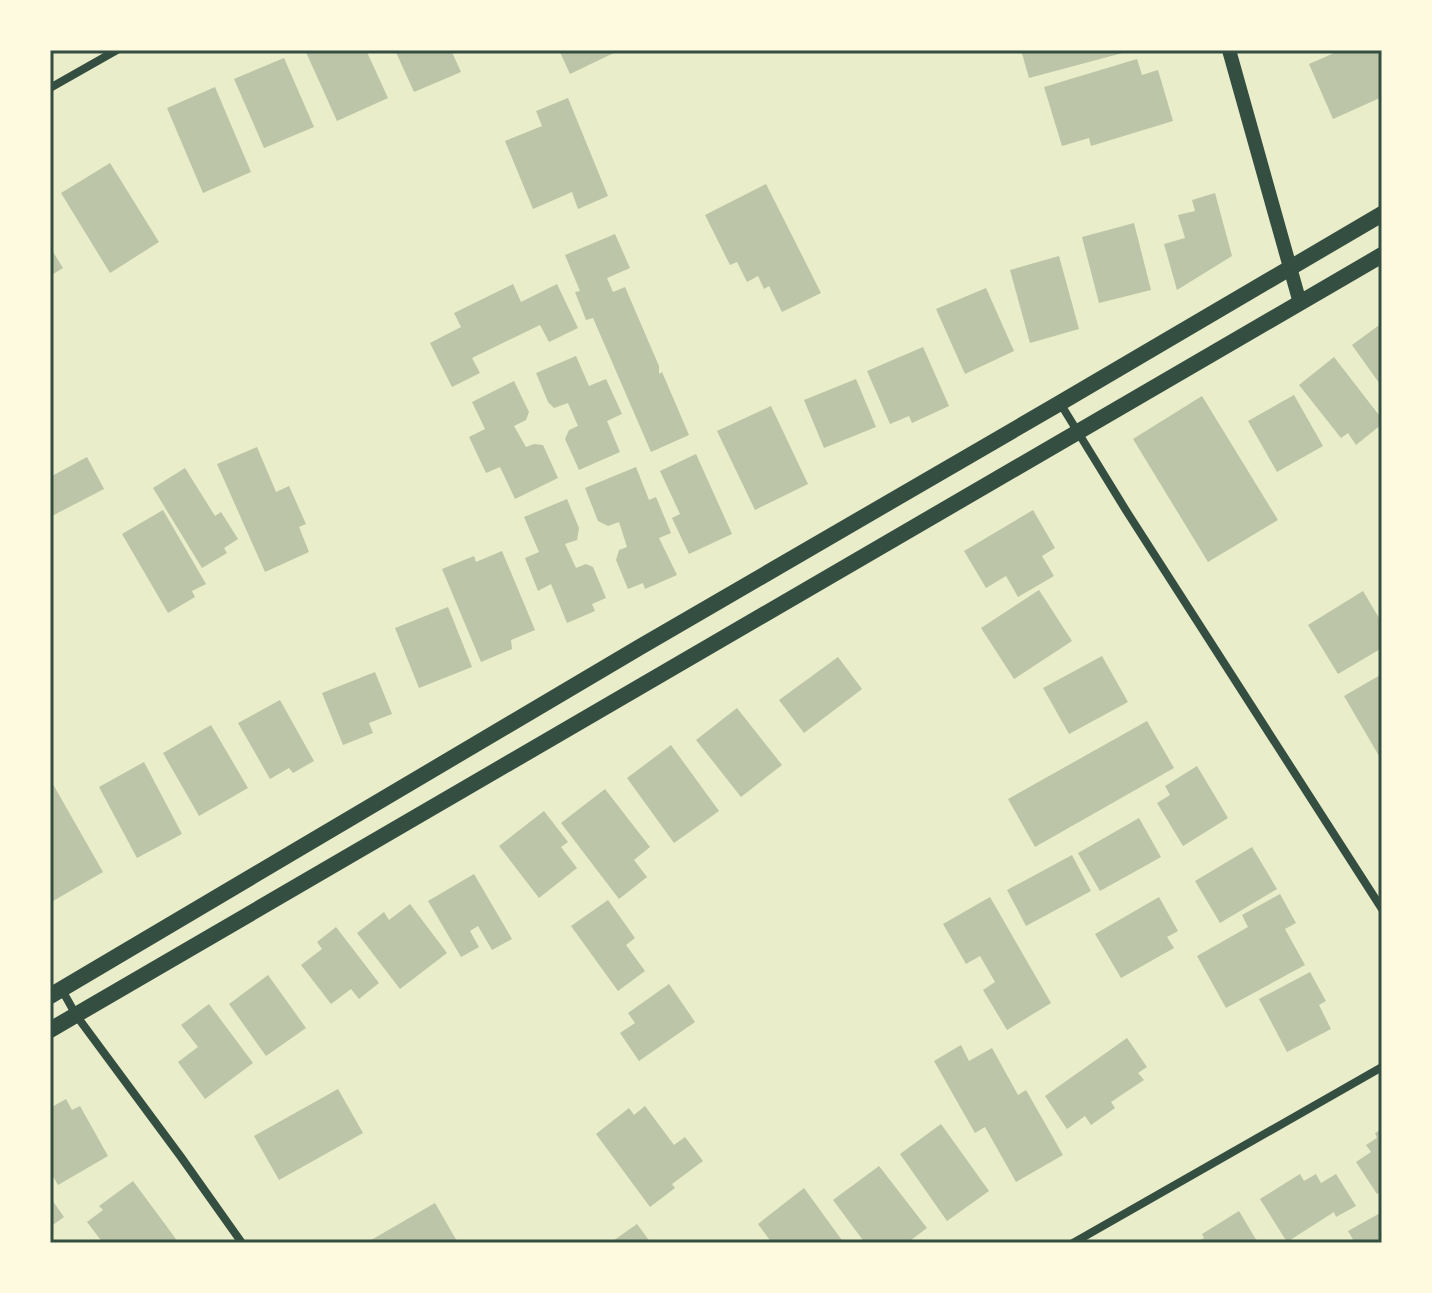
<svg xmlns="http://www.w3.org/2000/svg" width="1432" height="1293" font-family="'Work Sans',sans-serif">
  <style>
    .building { fill: #bcc5a7 }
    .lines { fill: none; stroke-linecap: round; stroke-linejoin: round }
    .minor { stroke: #344e41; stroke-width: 8 }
    .tertiary { stroke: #344e41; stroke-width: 14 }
    .secondary { stroke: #344e41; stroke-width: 16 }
    .neatline { fill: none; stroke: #344e41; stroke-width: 3 }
  </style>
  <rect width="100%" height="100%" fill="#e9edc9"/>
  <g class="building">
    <polygon points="305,50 366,50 388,98 337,121"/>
    <polygon points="395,50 451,50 461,72 414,92"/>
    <polygon points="559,50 620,50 570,74"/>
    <polygon points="1021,50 1130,50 1130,51 1029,78"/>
    <polygon points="1341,50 1382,50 1382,97 1333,119 1309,64"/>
    <polygon points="284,58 314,127 264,148 234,79"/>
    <polygon points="1137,59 1142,75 1158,70 1173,121 1091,146 1089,138 1062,146 1044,87"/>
    <polygon points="215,87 251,172 203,193 167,108"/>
    <polygon points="568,98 608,196 578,209 572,192 533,209 505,141 542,126 536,111"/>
    <polygon points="110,163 159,242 110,273 61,193"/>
    <polygon points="766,184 821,293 782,312 769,286 764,289 758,276 747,282 737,262 730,265 705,215"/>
    <polygon points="1215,193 1232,256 1177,290 1164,244 1185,238 1178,215 1195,211 1192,200"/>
    <polygon points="1134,223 1151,290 1099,303 1082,237"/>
    <polygon points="615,234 630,268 607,278 613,292 625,287 659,366 659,374 662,372 689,435 651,452 593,318 586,320 575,292 580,291 565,255"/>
    <polygon points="50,247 63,268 50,276"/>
    <polygon points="1059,256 1079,329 1030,343 1010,270"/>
    <polygon points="513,284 521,302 557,284 578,328 549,342 540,325 472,358 480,373 452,387 430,343 461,327 454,313"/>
    <polygon points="986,288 1014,351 965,374 936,309"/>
    <polygon points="1382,323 1382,387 1352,345"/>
    <polygon points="923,347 949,406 912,423 909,416 890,424 867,371"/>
    <polygon points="576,356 589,386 606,379 622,414 607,421 620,452 579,470 565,439 569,430 578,426 568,403 554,408 548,402 536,373"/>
    <polygon points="1334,357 1382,419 1382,424 1356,445 1348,433 1341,438 1299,385"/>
    <polygon points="856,379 876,427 824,448 804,400"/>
    <polygon points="514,381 529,412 526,420 514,426 526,447 534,444 543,445 558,478 515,499 500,467 486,473 469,437 485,429 472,402"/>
    <polygon points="1294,395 1323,446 1277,472 1248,421"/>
    <polygon points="1202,396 1278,520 1208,562 1133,439"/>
    <polygon points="771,406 808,484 755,510 717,431"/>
    <polygon points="257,447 276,492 289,486 306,524 299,527 309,552 265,572 217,464"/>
    <polygon points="696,454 732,534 689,554 672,518 680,514 660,471"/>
    <polygon points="87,457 104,489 50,517 50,477"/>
    <polygon points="636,467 649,500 656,497 671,533 659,538 677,575 645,589 643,583 628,589 616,560 619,550 627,547 619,522 608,526 598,521 585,488"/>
    <polygon points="185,468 215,516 221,512 238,539 224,548 227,553 202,568 153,488"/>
    <polygon points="567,499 579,528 577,540 565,544 576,568 586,564 593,567 606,598 592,604 595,611 567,623 551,584 538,591 525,558 539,552 524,517"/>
    <polygon points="163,510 206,584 192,591 195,597 168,613 122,534"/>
    <polygon points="1033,510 1055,548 1042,556 1054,576 1018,597 1006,576 986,588 964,551"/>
    <polygon points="502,551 535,630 511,640 512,649 481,662 442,569 474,556 476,562"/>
    <polygon points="1039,590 1072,641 1014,679 981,628"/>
    <polygon points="1363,591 1382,623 1382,648 1338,674 1308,625"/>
    <polygon points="448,607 472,667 419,688 395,628"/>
    <polygon points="1102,656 1128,702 1069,734 1043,688"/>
    <polygon points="838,657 862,689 804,733 779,700"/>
    <polygon points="375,672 392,714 369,723 373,733 343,745 322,693"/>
    <polygon points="1382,674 1382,761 1344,696"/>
    <polygon points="280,700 314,761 293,773 289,768 270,779 238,723"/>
    <polygon points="737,708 782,765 741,797 696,740"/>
    <polygon points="1147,721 1174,768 1035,847 1008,799"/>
    <polygon points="211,725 248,788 199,816 163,753"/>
    <polygon points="671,745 719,811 674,843 627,778"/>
    <polygon points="144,762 182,834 137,858 99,787"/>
    <polygon points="1197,766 1228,818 1183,846 1157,803 1170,795 1165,786"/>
    <polygon points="50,779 103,872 53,901 50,896"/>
    <polygon points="605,789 650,847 634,860 647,877 619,899 561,823"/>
    <polygon points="544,811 568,842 561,847 577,868 539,898 499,846"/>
    <polygon points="1139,818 1161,857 1100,891 1078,853"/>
    <polygon points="1252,847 1277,889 1220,923 1195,881"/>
    <polygon points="1072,855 1091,891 1026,926 1007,890"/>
    <polygon points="474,874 512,939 492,950 478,926 470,931 479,947 461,957 428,901"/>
    <polygon points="1280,894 1296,923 1285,929 1305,965 1226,1008 1197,956 1248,927 1242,915"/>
    <polygon points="990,897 1051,1003 1007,1030 983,990 995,982 980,956 966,964 943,924"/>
    <polygon points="1159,897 1178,931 1167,937 1174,948 1121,978 1095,934"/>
    <polygon points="608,900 635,938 626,945 645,971 618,991 571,926"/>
    <polygon points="410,904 447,953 400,989 357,933 384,912 389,920"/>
    <polygon points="336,927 379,983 359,999 351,989 331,1004 301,965 322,949 317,942"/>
    <polygon points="1310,972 1326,1001 1319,1005 1331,1029 1287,1052 1259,999"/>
    <polygon points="268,975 306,1028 266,1056 229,1004"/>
    <polygon points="669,984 695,1022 639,1061 620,1033 635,1023 628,1013"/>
    <polygon points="209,1004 253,1063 205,1099 178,1062 198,1047 181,1025"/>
    <polygon points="1127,1038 1147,1067 1138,1073 1144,1080 1111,1102 1115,1108 1091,1125 1085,1116 1067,1129 1045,1096"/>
    <polygon points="961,1045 969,1061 992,1048 1018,1095 1026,1090 1063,1155 1016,1182 985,1127 975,1133 934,1061"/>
    <polygon points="338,1089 363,1133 279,1180 254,1136"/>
    <polygon points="66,1099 72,1110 80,1106 108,1156 58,1185 50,1171 50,1108"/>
    <polygon points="645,1106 674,1145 685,1137 703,1161 672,1184 675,1188 650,1207 596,1134 629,1108 634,1115"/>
    <polygon points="941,1124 989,1191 947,1221 900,1154"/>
    <polygon points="1382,1129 1382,1191 1377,1194 1356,1162 1371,1152 1366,1145 1377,1138 1375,1133"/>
    <polygon points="879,1166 927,1228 907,1243 865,1243 833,1200"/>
    <polygon points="1300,1174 1304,1181 1316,1174 1321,1183 1336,1174 1356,1206 1336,1217 1334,1212 1287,1242 1260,1199"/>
    <polygon points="133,1181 176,1239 171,1243 103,1243 87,1222 103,1210 99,1206"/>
    <polygon points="804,1188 844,1243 772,1243 758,1224"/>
    <polygon points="50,1197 64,1217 50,1227"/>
    <polygon points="435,1203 458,1243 366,1243"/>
    <polygon points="1239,1211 1258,1243 1196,1243 1204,1238 1202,1234"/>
    <polygon points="1382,1212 1382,1243 1355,1243 1348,1231"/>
    <polygon points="637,1224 651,1243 610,1243"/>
  </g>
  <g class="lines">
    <g class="minor">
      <polyline points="50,88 117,50"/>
      <polyline points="1060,403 1127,512 1382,909"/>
      <polyline points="62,990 76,1015 181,1157 242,1243"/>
      <polyline points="1073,1243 1382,1067"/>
    </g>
    <polyline class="tertiary" points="1229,50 1300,303"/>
    <g class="secondary">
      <polyline points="50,996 640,647 1060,403 1382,214"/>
      <polyline points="50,1030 1382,255"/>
    </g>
  </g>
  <rect width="1432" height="1293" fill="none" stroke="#fefae0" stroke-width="104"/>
  <rect x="52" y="52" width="1328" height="1189" class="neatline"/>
</svg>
